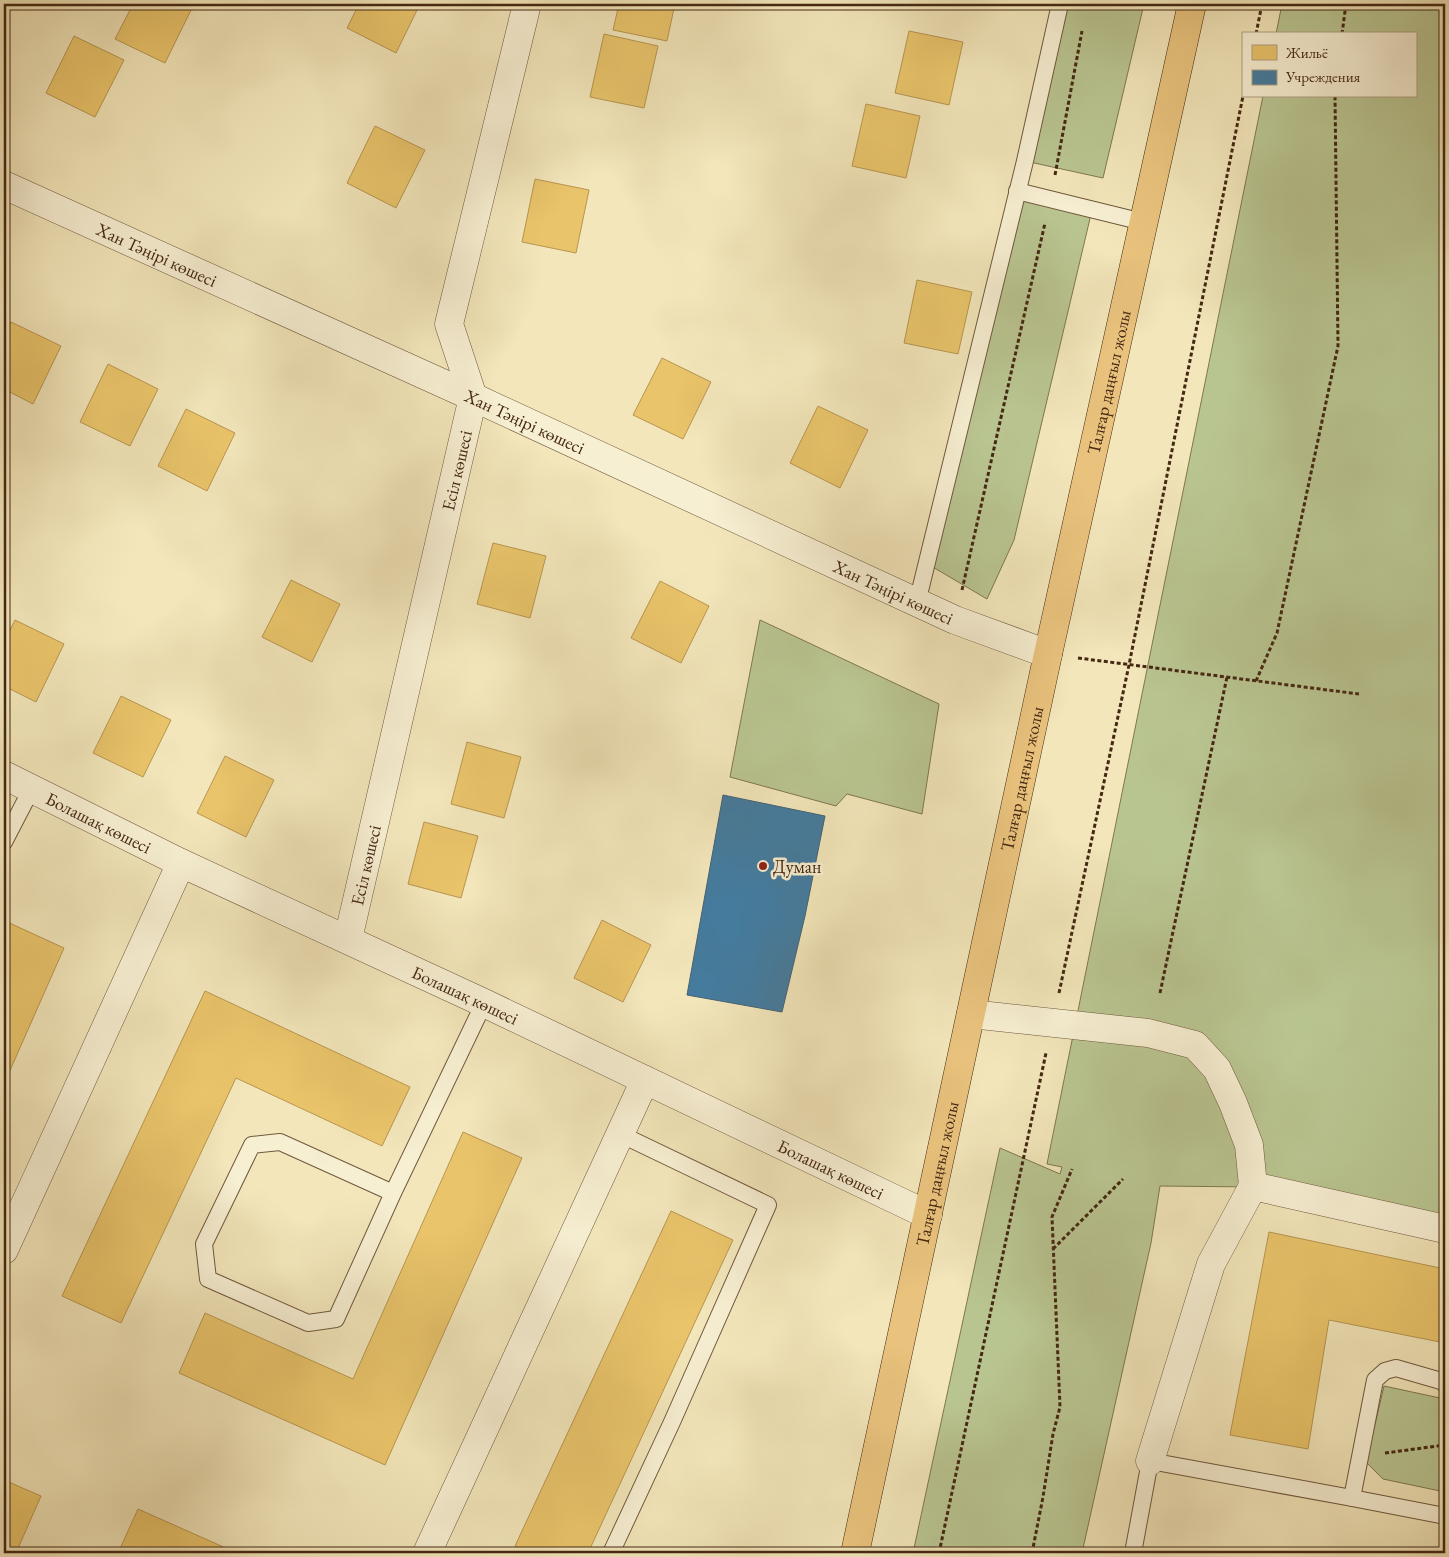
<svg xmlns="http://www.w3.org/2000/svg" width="1449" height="1557" font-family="'EB Garamond',serif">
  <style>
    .green { fill: #b9c591; stroke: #7f7652 }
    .homes { fill: #e9c46a; stroke: #b89550 }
    .public { fill: #457b9d; stroke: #456274 }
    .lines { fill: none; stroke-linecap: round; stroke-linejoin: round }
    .service-casing { stroke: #70583d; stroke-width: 18 }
    .minor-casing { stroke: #70583d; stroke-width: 29 }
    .tertiary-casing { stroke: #70583d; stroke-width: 29 }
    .primary-casing { stroke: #452813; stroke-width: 29 }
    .path { stroke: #452813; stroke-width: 3; stroke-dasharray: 4 2.5; stroke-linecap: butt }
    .service { stroke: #f7efd2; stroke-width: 16 }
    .minor { stroke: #f7efd2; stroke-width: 28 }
    .tertiary { stroke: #f7efd2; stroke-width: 28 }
    .primary { stroke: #e9c37d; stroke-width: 28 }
    .poi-dot { fill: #8f2418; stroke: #f7efd2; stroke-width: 2 }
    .labels { text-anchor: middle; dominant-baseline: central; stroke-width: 5; stroke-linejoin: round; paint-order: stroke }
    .street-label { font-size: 18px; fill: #452813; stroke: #f7efd2 }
    .poi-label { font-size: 18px; fill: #452813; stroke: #f7efd2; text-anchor: start }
  </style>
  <rect width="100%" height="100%" fill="#f2e6ba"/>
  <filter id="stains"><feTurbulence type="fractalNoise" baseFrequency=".004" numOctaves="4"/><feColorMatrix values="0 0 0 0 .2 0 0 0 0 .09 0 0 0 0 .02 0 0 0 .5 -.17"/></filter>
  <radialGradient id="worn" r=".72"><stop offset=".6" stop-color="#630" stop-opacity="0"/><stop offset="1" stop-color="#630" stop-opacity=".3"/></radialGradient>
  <g class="green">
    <polygon points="1063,4 1144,4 1103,178 1025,161"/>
    <polygon points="1282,4 1445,4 1445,1229 1253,1187 1160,1186 1151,1243 1082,1553 913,1553 1000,1148 1060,1174 1062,1167 1047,1164 1263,96 1415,96 1415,34 1276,34"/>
    <polygon points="1017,191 1092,210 1014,540 987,599 926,563"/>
    <polygon points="760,620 939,704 922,814 847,794 836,806 730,777"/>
    <polygon points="1384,1386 1440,1398 1445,1402 1445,1492 1383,1479 1366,1462"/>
  </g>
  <g class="homes">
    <polygon points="133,4 189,4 193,6 165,63 115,39"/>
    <polygon points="359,4 420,4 396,53 347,28"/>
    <polygon points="619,4 675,4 667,41 613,30"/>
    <polygon points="909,31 963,42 949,105 895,93"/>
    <polygon points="604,34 658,46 644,108 590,97"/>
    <polygon points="74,36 124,60 95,117 46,93"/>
    <polygon points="866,104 920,116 906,178 852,166"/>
    <polygon points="375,126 425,150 396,208 347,183"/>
    <polygon points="535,179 589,190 576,253 522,242"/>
    <polygon points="917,280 972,292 958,354 904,343"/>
    <polygon points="11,322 61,346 33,404 4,389 4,338"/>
    <polygon points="662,358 711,382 683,439 633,415"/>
    <polygon points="108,364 158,389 130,446 80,422"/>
    <polygon points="818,406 868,430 840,488 790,463"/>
    <polygon points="186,409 235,433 207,491 158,466"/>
    <polygon points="493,543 546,556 530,618 477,604"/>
    <polygon points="291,580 340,604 312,662 262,637"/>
    <polygon points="660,581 709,606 681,663 631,638"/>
    <polygon points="15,620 64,644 36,702 4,686 4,642"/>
    <polygon points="121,696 171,720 143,777 93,753"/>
    <polygon points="467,742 521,757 504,818 451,804"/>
    <polygon points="225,756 274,780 246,837 197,813"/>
    <polygon points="424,822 478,836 461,898 408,884"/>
    <polygon points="602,920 651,945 623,1002 574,978"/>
    <polygon points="5,921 64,948 4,1084 4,924"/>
    <polygon points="205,991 410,1087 382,1146 236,1078 121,1323 62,1296"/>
    <polygon points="463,1132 522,1158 385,1465 179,1373 205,1313 353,1379"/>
    <polygon points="671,1211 733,1240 588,1553 532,1553 515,1546"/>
    <polygon points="1269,1232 1445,1269 1445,1343 1329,1320 1308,1449 1230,1435"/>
    <polygon points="4,1480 41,1496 16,1553 4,1553"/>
    <polygon points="138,1509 237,1553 118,1553"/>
  </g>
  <polygon class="public" points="723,795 825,816 805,916 782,1012 687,995"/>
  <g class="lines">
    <defs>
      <g id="service">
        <polyline points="1017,191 1143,222"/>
        <polyline points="917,603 1025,161 1060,4"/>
        <polyline points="4,842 32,788"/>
        <polyline points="393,1193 280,1142 252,1145 204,1244 208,1279 308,1323 336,1319 393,1193 484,1003"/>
        <polyline points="1352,1498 1445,1516"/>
        <polyline points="611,1553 672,1422 768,1205 620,1134"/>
        <polyline points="1133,1553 1150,1461 1352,1498 1375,1380 1385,1371 1396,1368 1441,1381 1445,1384"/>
      </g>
      <g id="minor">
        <path id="s1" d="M 4,775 L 181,863 L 484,1003 L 928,1215"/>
        <path id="s2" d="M 348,939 L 473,397 L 449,324 L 527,4"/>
        <polyline points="971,1014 1148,1033 1195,1045 1217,1069 1233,1103 1249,1145 1253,1186"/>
        <polyline points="4,1250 181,863"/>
        <polyline points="1150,1461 1211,1264 1253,1186 1445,1229"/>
        <polyline points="427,1553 645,1080"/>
      </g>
      <g id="tertiary">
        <path id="s3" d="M 4,185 L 473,397 L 955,620 L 1048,654"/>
      </g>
      <g id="primary">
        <path id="s4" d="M 855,1553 L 1048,654 L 1192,4"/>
      </g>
    </defs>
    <use href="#service" class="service-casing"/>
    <use href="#minor" class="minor-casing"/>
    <use href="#tertiary" class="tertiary-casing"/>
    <use href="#primary" class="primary-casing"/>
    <g class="path">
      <polyline points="1256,34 1262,4"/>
      <polyline points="1342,34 1346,4"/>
      <polyline points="1055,175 1082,31"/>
      <polyline points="962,590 1045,223"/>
      <polyline points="1078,658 1359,694"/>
      <polyline points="1256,681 1277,633 1338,346 1335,96"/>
      <polyline points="1059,993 1129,665 1243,96"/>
      <polyline points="1160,993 1227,677"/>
      <polyline points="1053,1249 1123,1179"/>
      <polyline points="1385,1453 1445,1445"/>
      <polyline points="939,1553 1046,1053"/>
      <polyline points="1032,1553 1043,1497 1053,1434 1060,1407 1052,1217 1072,1169"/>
    </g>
    <use href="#service" class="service"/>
    <use href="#minor" class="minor"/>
    <use href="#tertiary" class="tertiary"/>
    <use href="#primary" class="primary"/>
  </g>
  <circle class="poi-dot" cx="763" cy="866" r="5"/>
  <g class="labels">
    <g class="street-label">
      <text stroke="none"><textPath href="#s3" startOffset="168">Хан Тәңірі көшесі</textPath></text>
      <text stroke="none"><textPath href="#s4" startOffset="1198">Талғар даңғыл жолы</textPath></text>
      <text stroke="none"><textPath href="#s3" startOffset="572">Хан Тәңірі көшесі</textPath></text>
      <text stroke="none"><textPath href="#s2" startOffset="481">Есіл көшесі</textPath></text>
      <text stroke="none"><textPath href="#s3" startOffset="978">Хан Тәңірі көшесі</textPath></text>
      <text stroke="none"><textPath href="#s4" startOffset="792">Талғар даңғыл жолы</textPath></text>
      <text stroke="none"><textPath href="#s1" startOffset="106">Болашақ көшесі</textPath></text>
      <text stroke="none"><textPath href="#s2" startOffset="76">Есіл көшесі</textPath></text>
      <text stroke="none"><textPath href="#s1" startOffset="511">Болашақ көшесі</textPath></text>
      <text stroke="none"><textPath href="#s1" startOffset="916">Болашақ көшесі</textPath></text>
      <text stroke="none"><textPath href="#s4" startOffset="388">Талғар даңғыл жолы</textPath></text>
    </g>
    <g class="poi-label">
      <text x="773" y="866">Думан</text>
    </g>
  </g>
  <rect width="1449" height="1557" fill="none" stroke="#f2e6ba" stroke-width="20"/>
  <rect x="5" y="5" width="1439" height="1547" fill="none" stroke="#452813" stroke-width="2.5"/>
  <rect x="10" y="10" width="1429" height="1537" fill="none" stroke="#452813"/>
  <rect x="1242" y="32" width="175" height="65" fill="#f7efd2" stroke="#b09f86"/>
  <rect x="1252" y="45" width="25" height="15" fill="#e9c46a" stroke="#b09f86"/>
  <text x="1286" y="58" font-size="15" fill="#452813">Жильё</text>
  <rect x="1252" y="70" width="25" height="15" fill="#457b9d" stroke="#b09f86"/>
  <text x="1286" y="82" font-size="15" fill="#452813">Учреждения</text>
  <rect width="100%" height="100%" filter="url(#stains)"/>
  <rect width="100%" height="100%" fill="url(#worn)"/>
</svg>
